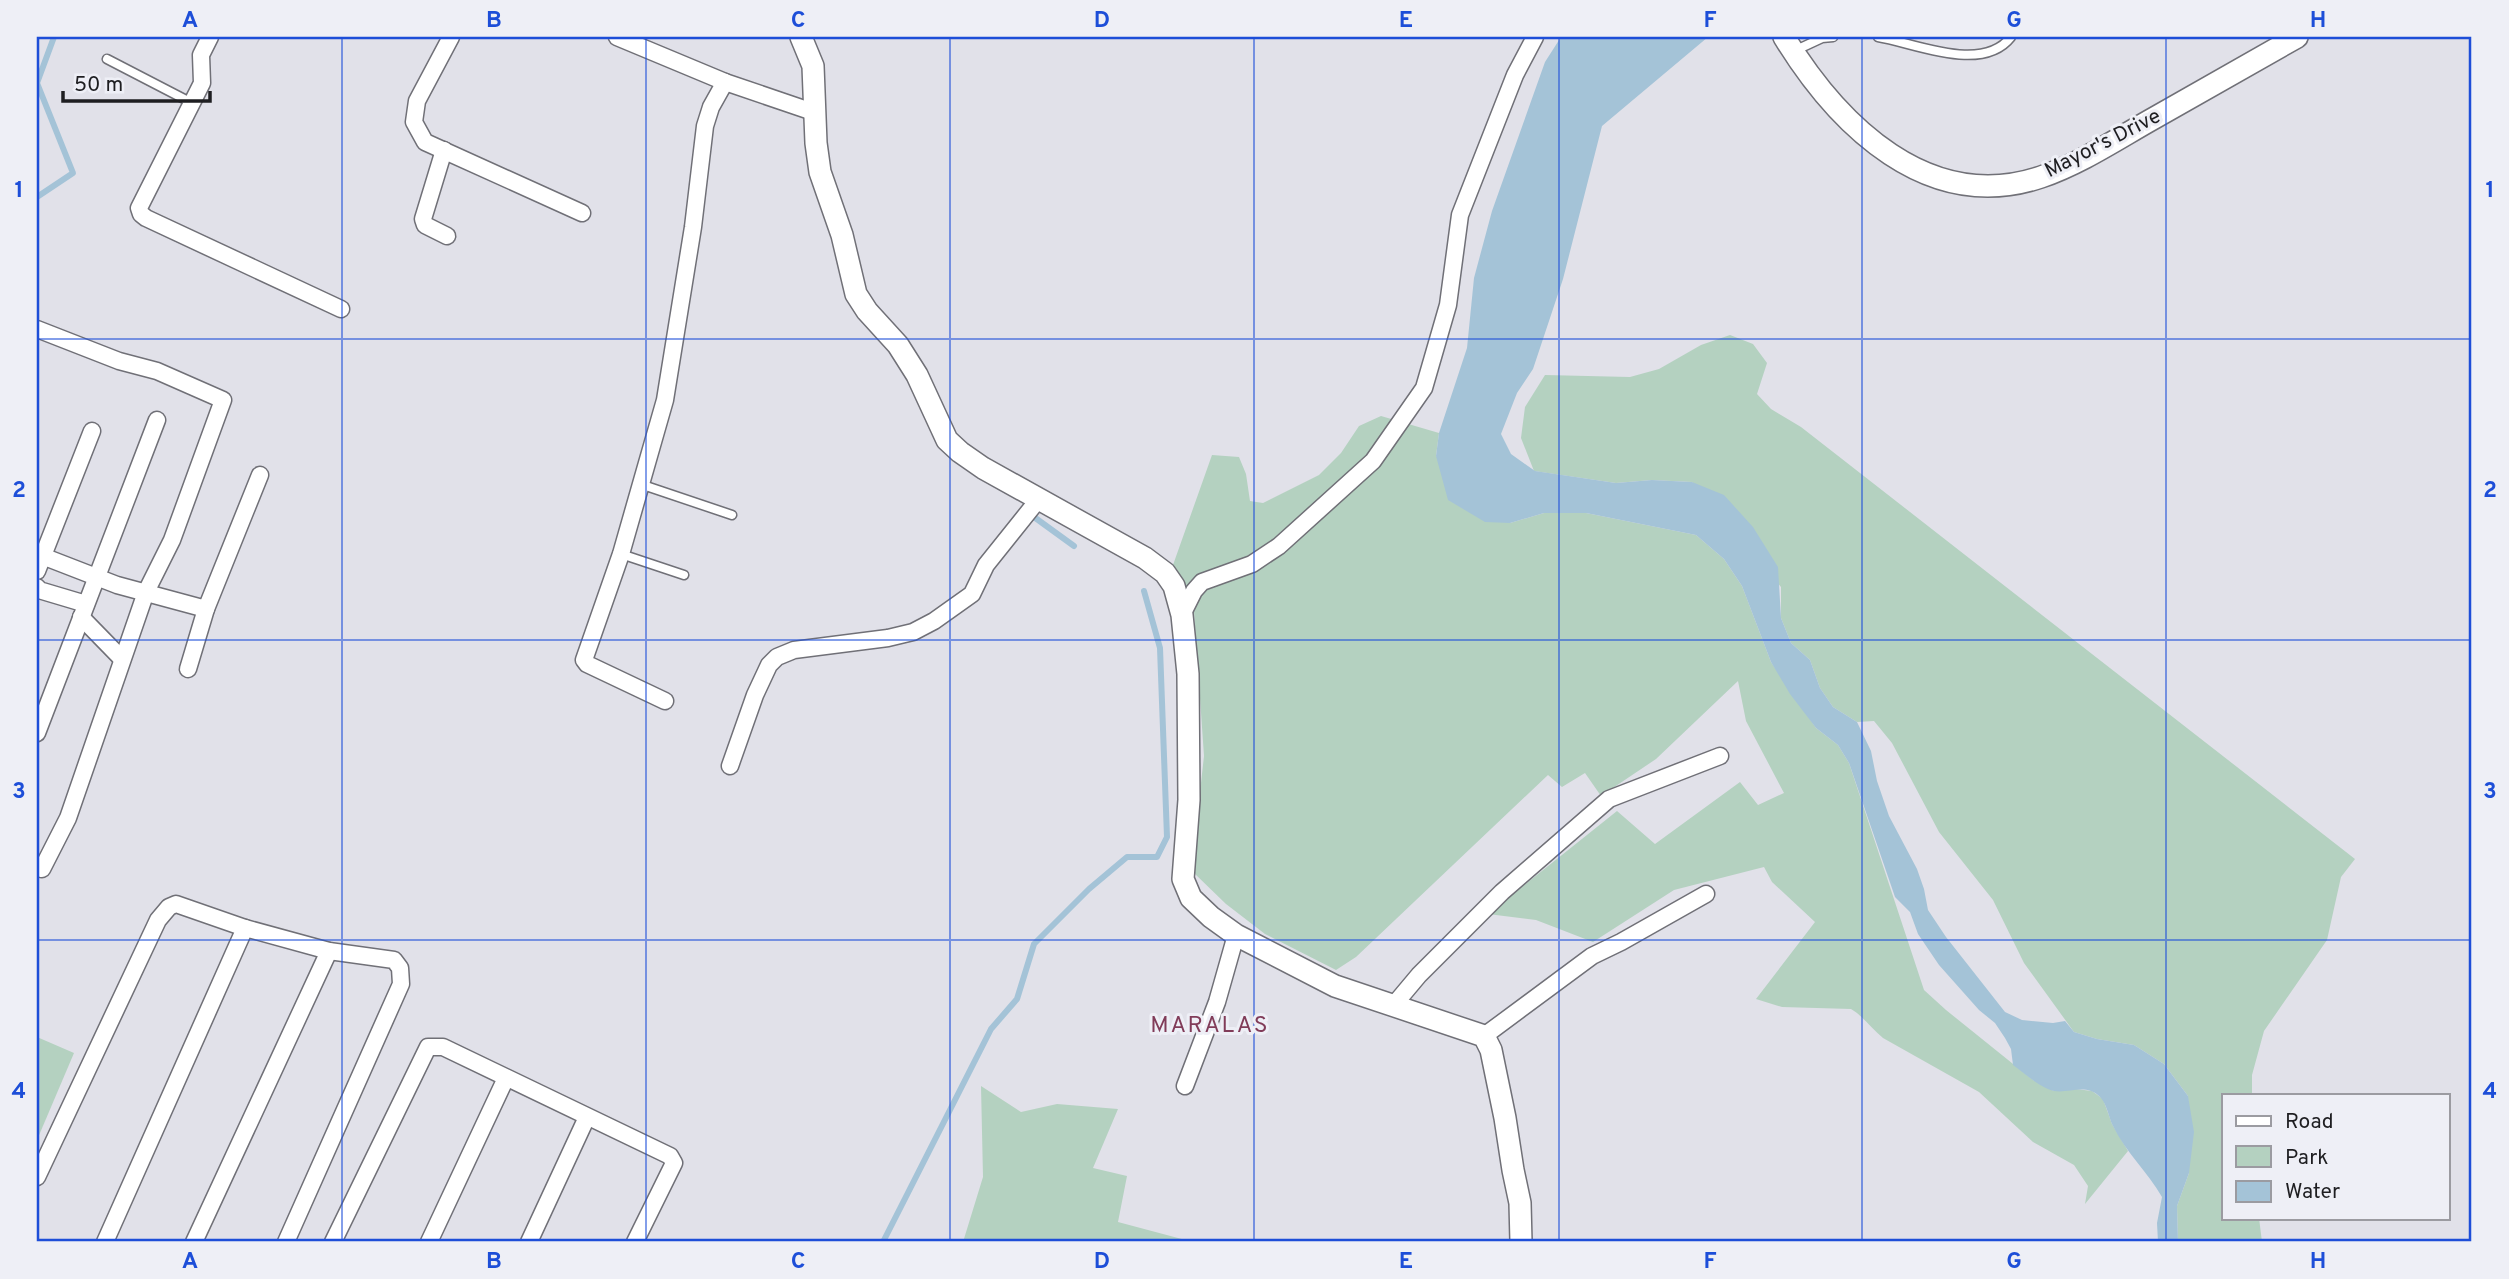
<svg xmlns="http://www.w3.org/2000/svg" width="2509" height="1279" font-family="Overpass,sans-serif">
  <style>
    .green { fill: #b4d1c0 }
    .water { fill: #a4c3d7 }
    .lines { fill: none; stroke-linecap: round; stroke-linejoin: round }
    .stream { stroke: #a4c3d7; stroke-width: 6 }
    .service-casing { stroke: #707077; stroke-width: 11 }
    .minor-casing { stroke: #707077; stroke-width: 19 }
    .tertiary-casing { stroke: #707077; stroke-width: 24 }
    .service { stroke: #fff; stroke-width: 8 }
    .minor { stroke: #fff; stroke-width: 16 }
    .tertiary { stroke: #fff; stroke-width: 21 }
    .grid { fill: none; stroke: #1d4ed8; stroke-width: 2; stroke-opacity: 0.55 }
    .labels { text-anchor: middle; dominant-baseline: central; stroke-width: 6; stroke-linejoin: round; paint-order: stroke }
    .street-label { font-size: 21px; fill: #1e1e21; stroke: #eeeff6 }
    .neighbourhood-label { font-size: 23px; letter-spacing: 2px; fill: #813c59; stroke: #eeeff6 }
    .neatline { fill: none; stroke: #1d4ed8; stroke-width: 2.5 }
    .grid-label { font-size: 23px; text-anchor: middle; font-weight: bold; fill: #1d4ed8 }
  </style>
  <rect width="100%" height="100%" fill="#e1e1e9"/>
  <g class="green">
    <polygon points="1730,335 1753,344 1767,363 1757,394 1771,409 1801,427 2355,859 2341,877 2327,940 2264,1031 2252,1075 2252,1095 2224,1095 2224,1218 2259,1218 2262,1242 2178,1242 2177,1206 2189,1173 2188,1096 2164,1064 2134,1045 2097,1039 2074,1032 2024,963 1993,900 1939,832 1892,743 1874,721 1857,722 1833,707 1820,688 1810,660 1791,643 1781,618 1781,587 1692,482 1652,480 1616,483 1534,471 1521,438 1525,407 1545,375 1630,377 1659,369 1701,345"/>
    <path d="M 1381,416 L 1439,433 L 1436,456 L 1510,523 L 1544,513 L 1586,513 L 1696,535 L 1724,559 L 1742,586 L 1771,662 L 1816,728 L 1838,745 L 1849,763 L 1924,990 L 1946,1010 L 2033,1080 L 2054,1091 L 2076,1089 L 2092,1091 L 2103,1099 L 2112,1124 L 2128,1151 L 2085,1204 L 2088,1186 L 2074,1165 L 2033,1142 L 1979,1092 L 1883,1038 C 1872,1029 1863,1016 1851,1009 L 1782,1007 L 1756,999 L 1815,922 L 1772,882 L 1764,867 L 1674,890 L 1593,942 L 1536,920 L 1488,914 L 1617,811 L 1655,844 L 1740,782 L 1758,805 L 1784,793 L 1746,721 L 1738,681 L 1656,759 L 1601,796 L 1585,773 L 1562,787 L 1548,775 L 1356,957 L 1336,970 L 1265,934 L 1226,904 L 1195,874 L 1196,828 L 1204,756 L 1194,612 L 1173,565 L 1212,455 L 1239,457 L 1246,474 L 1250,501 L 1263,503 L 1319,475 L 1341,453 L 1359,426 Z"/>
    <polygon points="37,1037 74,1053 37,1140"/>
    <polygon points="981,1086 1021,1112 1057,1104 1118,1109 1093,1168 1127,1176 1118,1222 1193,1242 963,1242 983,1177"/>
  </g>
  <path class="water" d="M 1561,37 L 1708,37 L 1602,126 L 1563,279 L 1533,369 L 1517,393 L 1501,434 L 1511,454 L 1535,471 L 1616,483 L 1652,480 L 1692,482 L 1724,495 L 1753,527 L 1778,567 L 1781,618 L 1791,643 L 1810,660 L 1820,688 L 1833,707 L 1857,722 L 1871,751 L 1877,781 L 1889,816 L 1917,869 L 1924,889 L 1928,910 L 1946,937 L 2005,1012 L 2022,1020 L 2053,1023 L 2065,1021 L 2074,1032 L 2097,1039 L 2134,1045 L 2164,1064 L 2188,1096 L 2194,1132 L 2189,1173 L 2177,1206 L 2178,1242 L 2158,1242 L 2157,1223 L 2162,1197 C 2148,1172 2126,1153 2113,1126 C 2107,1114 2107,1097 2091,1091 C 2079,1087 2066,1093 2054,1091 C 2040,1088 2024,1073 2013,1065 L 2011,1049 L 2005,1038 L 1995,1023 L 1979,1010 L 1939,965 L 1918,934 L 1910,912 L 1895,897 L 1849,763 L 1838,745 L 1816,728 L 1790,694 L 1771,662 L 1742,586 L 1724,559 L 1696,535 L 1586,513 L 1544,513 L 1510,523 L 1485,522 L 1448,500 L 1436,456 L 1439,433 L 1467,348 L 1474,278 L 1492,211 L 1545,62 Z"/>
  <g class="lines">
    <g class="stream">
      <polyline points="37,197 73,173 37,83 54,37"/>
      <polyline points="1034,517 1074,546"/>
      <polyline points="883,1242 991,1029 1017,999 1034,944 1089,889 1127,857 1157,857 1167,837 1160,648 1144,591"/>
    </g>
    <defs>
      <g id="service">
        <path d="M 1878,37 C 1915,43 1982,74 2011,37"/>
        <polyline points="1794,51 1822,38 1833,37"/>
        <polyline points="107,59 192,103"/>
        <polyline points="640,484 732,515"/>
        <polyline points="621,554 684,575"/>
      </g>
      <g id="minor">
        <polyline points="210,37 201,55 202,83 139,208 141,214 146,218 341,309"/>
        <polyline points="451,37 417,101 414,122 425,142 582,213"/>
        <polyline points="617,37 725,82 816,113"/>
        <polyline points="444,150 423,219 425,225 447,236"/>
        <polyline points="37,329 119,361 157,371 223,400 172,540 146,592 68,818 42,869 37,866"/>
        <polyline points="37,554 117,585 206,609 188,669"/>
        <polyline points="37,571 92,431"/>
        <polyline points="37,587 39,590 86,604"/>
        <polyline points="206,609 260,475"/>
        <polyline points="1182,615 1194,591 1202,582 1252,564 1279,546 1373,461 1424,388 1448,305 1460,215 1515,75 1535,37"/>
        <polyline points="81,617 122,659"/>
        <polyline points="665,701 587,664 584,660 621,554 665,400 693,227 705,126 711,107 725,82"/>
        <polyline points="37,733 157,420"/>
        <polyline points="730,766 755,695 769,665 777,657 794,650 888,638 913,632 934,621 972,594 986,565 1038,500"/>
        <polyline points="1393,1006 1419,975 1502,892 1609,799 1720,756"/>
        <polyline points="1484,1036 1592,956 1621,942 1706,894"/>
        <polyline points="1185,1086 1217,1002 1236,935"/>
        <polyline points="37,1177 158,920 169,907 176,904 245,928 329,951 394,960 400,968 401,984 286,1242"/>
        <polyline points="105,1242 245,928"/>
        <polyline points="194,1242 329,951"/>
        <polyline points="333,1242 428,1047 443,1047 670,1156 674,1163 635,1242"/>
        <polyline points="429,1242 506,1078"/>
        <polyline points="529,1242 587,1117"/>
      </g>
      <g id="tertiary">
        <polyline points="801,37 813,66 816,143 820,172 842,235 856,294 867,311 898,345 917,375 947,440 960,452 983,468 1145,558 1165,573 1174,586 1182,615 1188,674 1189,800 1183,879 1191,898 1211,917 1236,935 1335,986 1484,1036 1491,1050 1505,1118 1513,1170 1520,1203 1521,1242"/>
        <path d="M 1784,37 C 1838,125 1928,215 2041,177 C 2079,164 2114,141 2149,121 C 2198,93 2247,65 2297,37"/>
      </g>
    </defs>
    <use href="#service" class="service-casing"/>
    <use href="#minor" class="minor-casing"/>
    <use href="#tertiary" class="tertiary-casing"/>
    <use href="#service" class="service"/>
    <use href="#minor" class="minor"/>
    <use href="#tertiary" class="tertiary"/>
  </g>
  <path class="grid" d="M 342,37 L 342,1242M 646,37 L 646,1242M 950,37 L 950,1242M 1254,37 L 1254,1242M 1559,37 L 1559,1242M 1862,37 L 1862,1242M 2166,37 L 2166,1242M 37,339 L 2472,339M 37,640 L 2472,640M 37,940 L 2472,940"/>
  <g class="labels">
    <g class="street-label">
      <text transform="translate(2103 144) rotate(-27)">Mayor's Drive</text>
    </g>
    <g class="neighbourhood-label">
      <text x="1210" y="1026">MARALAS</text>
    </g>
  </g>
  <rect width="2509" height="1279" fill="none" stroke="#eeeff6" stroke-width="77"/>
  <rect x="2222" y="1094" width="228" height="126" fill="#eeeff6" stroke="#9b9ba1" stroke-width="2"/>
  <rect x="2236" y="1116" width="35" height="10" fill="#ffffff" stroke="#9b9ba1" stroke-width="2"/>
  <text x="2285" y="1128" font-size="21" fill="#1e1e21">Road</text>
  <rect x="2236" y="1146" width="35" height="21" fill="#b4d1c0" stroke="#9b9ba1" stroke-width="2"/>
  <text x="2285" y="1164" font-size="21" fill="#1e1e21">Park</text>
  <rect x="2236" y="1181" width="35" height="21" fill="#a4c3d7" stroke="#9b9ba1" stroke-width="2"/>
  <text x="2285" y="1198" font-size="21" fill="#1e1e21">Water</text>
  <path d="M63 91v10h147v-10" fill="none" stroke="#1e1e21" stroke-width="3.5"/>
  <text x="74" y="91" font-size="21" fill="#1e1e21" stroke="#eeeff6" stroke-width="5" paint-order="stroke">50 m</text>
  <rect x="38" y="38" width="2432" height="1202" class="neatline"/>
  <g class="grid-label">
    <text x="190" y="27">A</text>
    <text x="494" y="27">B</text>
    <text x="798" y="27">C</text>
    <text x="1102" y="27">D</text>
    <text x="1406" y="27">E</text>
    <text x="1710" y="27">F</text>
    <text x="2014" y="27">G</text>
    <text x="2318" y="27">H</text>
    <text x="19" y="197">1</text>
    <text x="2490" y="197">1</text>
    <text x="19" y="497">2</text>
    <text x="2490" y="497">2</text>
    <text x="19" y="798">3</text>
    <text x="2490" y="798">3</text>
    <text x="19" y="1098">4</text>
    <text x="2490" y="1098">4</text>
    <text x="190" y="1268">A</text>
    <text x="494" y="1268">B</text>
    <text x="798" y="1268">C</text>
    <text x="1102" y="1268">D</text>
    <text x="1406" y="1268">E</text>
    <text x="1710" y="1268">F</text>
    <text x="2014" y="1268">G</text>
    <text x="2318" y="1268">H</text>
  </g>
</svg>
